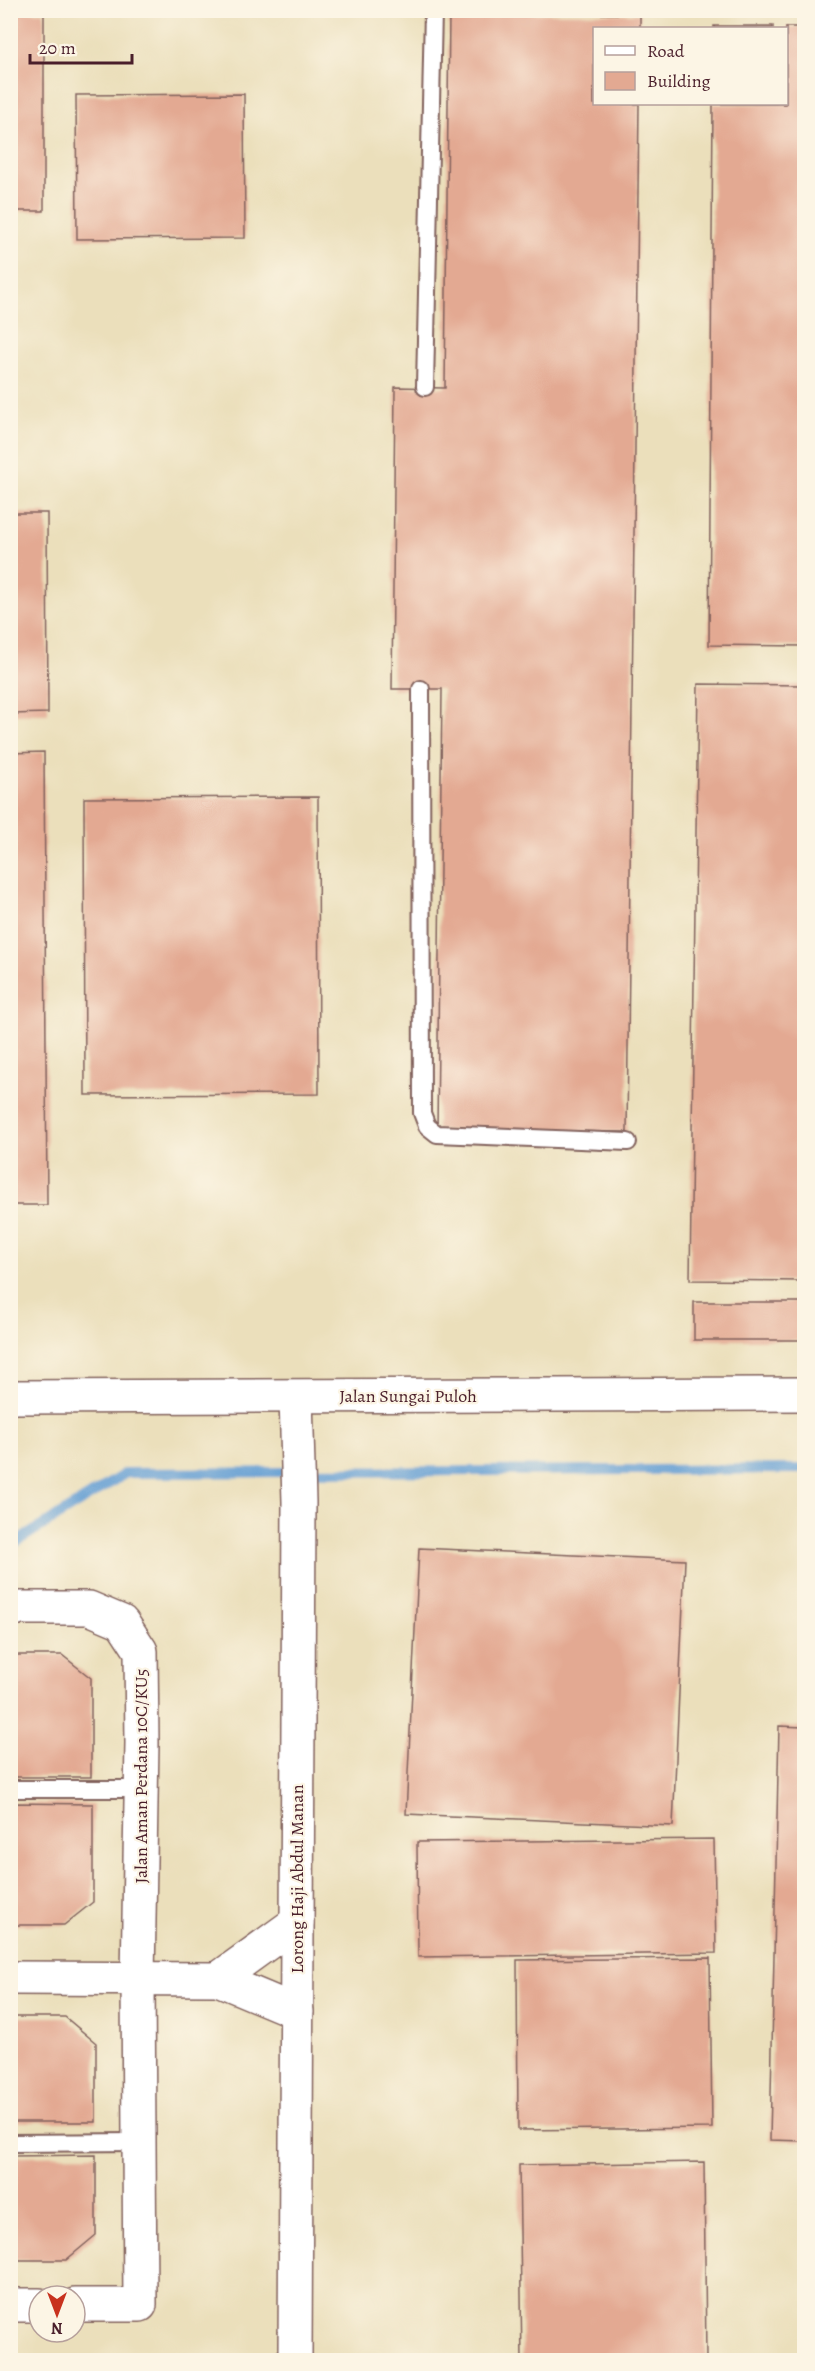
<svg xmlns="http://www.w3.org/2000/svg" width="815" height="2371" font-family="Alegreya,serif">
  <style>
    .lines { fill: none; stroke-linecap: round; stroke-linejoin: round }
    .stream { stroke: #639ed3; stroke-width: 10 }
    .building { fill: #e3a992 }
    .service-casing { stroke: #82625d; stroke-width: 20 }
    .minor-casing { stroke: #82625d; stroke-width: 36 }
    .tertiary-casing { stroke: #82625d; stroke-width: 36 }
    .service { stroke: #fff; stroke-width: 16 }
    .minor { stroke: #fff; stroke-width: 33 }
    .tertiary { stroke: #fff; stroke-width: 33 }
    .labels { text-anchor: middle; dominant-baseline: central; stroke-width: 4.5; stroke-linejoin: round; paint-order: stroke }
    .street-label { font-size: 18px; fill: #4a1f2b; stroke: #fcf5e5 }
  </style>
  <rect width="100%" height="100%" fill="#fcf5e5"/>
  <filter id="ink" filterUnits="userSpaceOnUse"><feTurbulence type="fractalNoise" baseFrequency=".0167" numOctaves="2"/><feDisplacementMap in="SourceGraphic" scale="12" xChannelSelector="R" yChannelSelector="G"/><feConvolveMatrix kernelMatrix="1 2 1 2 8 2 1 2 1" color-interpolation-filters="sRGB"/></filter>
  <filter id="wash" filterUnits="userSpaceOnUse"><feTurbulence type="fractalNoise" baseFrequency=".008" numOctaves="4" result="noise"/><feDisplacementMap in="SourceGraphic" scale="24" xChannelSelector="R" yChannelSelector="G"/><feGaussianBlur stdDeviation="1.35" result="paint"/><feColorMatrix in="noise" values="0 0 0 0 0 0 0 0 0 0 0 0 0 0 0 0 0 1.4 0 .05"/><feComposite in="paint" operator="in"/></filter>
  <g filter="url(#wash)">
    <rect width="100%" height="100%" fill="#ebdfbb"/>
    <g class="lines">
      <polyline class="stream" points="10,1546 126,1473 804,1469"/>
    </g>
    <g id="blocks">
      <g class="building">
        <rect x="10" y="12" width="34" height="199"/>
        <polygon points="449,13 640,14 640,28 594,28 594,104 639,104 627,1132 437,1130 442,689 392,689 395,387 445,388"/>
        <rect x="714" y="26" width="59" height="2"/>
        <polygon points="786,27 804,27 804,646 709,645 713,104 786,104"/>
        <polygon points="244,94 245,238 77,239 76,95"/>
        <polygon points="10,513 47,513 48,713 10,714"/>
        <polygon points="698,684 804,685 804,1281 690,1280"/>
        <polygon points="44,752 47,1205 10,1205 10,753"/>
        <polygon points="318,797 319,1094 85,1095 84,798"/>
        <rect x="694" y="1302" width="110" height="38"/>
        <polygon points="419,1548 685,1560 673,1826 406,1814"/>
        <polygon points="10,1655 62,1655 91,1678 91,1777 10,1777"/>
        <polygon points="779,1726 804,1727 804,2141 770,2140"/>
        <polygon points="10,1803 93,1804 93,1902 64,1925 10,1925"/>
        <polygon points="714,1839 716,1953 418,1957 417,1842"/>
        <polygon points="710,1958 712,2128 518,2130 517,1960"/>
        <polygon points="10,2017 65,2017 96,2043 96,2122 10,2122"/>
        <polygon points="96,2155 96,2235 66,2260 10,2260 10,2156"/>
        <polygon points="704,2162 706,2360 522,2360 519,2165"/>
      </g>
    </g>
  </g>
  <g filter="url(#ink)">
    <use href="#blocks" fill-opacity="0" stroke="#82625d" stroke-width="1.5"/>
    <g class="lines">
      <defs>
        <g id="service">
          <polyline points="425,387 433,10"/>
          <polyline points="421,689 422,1113 427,1126 437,1134 628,1142"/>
          <polyline points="10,1789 142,1789"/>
          <polyline points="10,2143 139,2142"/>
        </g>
        <g id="minor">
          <polyline points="10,1608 89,1608 122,1622 141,1651 142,1743 138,1978 140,2305 75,2305"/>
          <polyline points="10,1978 218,1979 297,2012"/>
          <polyline points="218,1979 297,1922"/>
          <polyline points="10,2305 39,2305"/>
        </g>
        <g id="tertiary">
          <polyline points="10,1397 804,1394"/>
          <polyline points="295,2360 299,1502 296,1397"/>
        </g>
      </defs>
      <use href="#service" class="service-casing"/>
      <use href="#minor" class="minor-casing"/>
      <use href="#tertiary" class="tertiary-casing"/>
      <use href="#service" class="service"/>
      <use href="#minor" class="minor"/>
      <use href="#tertiary" class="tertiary"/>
    </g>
  </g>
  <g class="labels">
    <g class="street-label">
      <text x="408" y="1396">Jalan Sungai Puloh</text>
      <text transform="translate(141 1776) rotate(-90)">Jalan Aman Perdana 10C/KU5</text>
      <text transform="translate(297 1879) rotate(-90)">Lorong Haji Abdul Manan</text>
    </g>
  </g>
  <rect width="815" height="2371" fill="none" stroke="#fcf5e5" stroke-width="36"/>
  <rect x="593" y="27" width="195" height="78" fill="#fcf5e5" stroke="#b59f9b" stroke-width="1.5"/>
  <rect x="605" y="46" width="30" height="9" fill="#ffffff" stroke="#b59f9b" stroke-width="1.5"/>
  <text x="647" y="57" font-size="18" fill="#4a1f2b">Road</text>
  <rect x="605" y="72" width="30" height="18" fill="#e3a992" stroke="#b59f9b" stroke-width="1.5"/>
  <text x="647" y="87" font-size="18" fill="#4a1f2b">Building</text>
  <g transform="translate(57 2314) rotate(180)"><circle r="28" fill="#fcf5e5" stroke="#b59f9b" stroke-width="1.5"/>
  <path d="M0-4.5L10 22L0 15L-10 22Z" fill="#c8321e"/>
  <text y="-9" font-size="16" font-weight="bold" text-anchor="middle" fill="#4a1f2b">N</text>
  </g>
  <path d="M30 54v9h102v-9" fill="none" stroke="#4a1f2b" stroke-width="3"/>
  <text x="39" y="54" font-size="18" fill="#4a1f2b" stroke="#fcf5e5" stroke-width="4.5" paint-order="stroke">20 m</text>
</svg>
